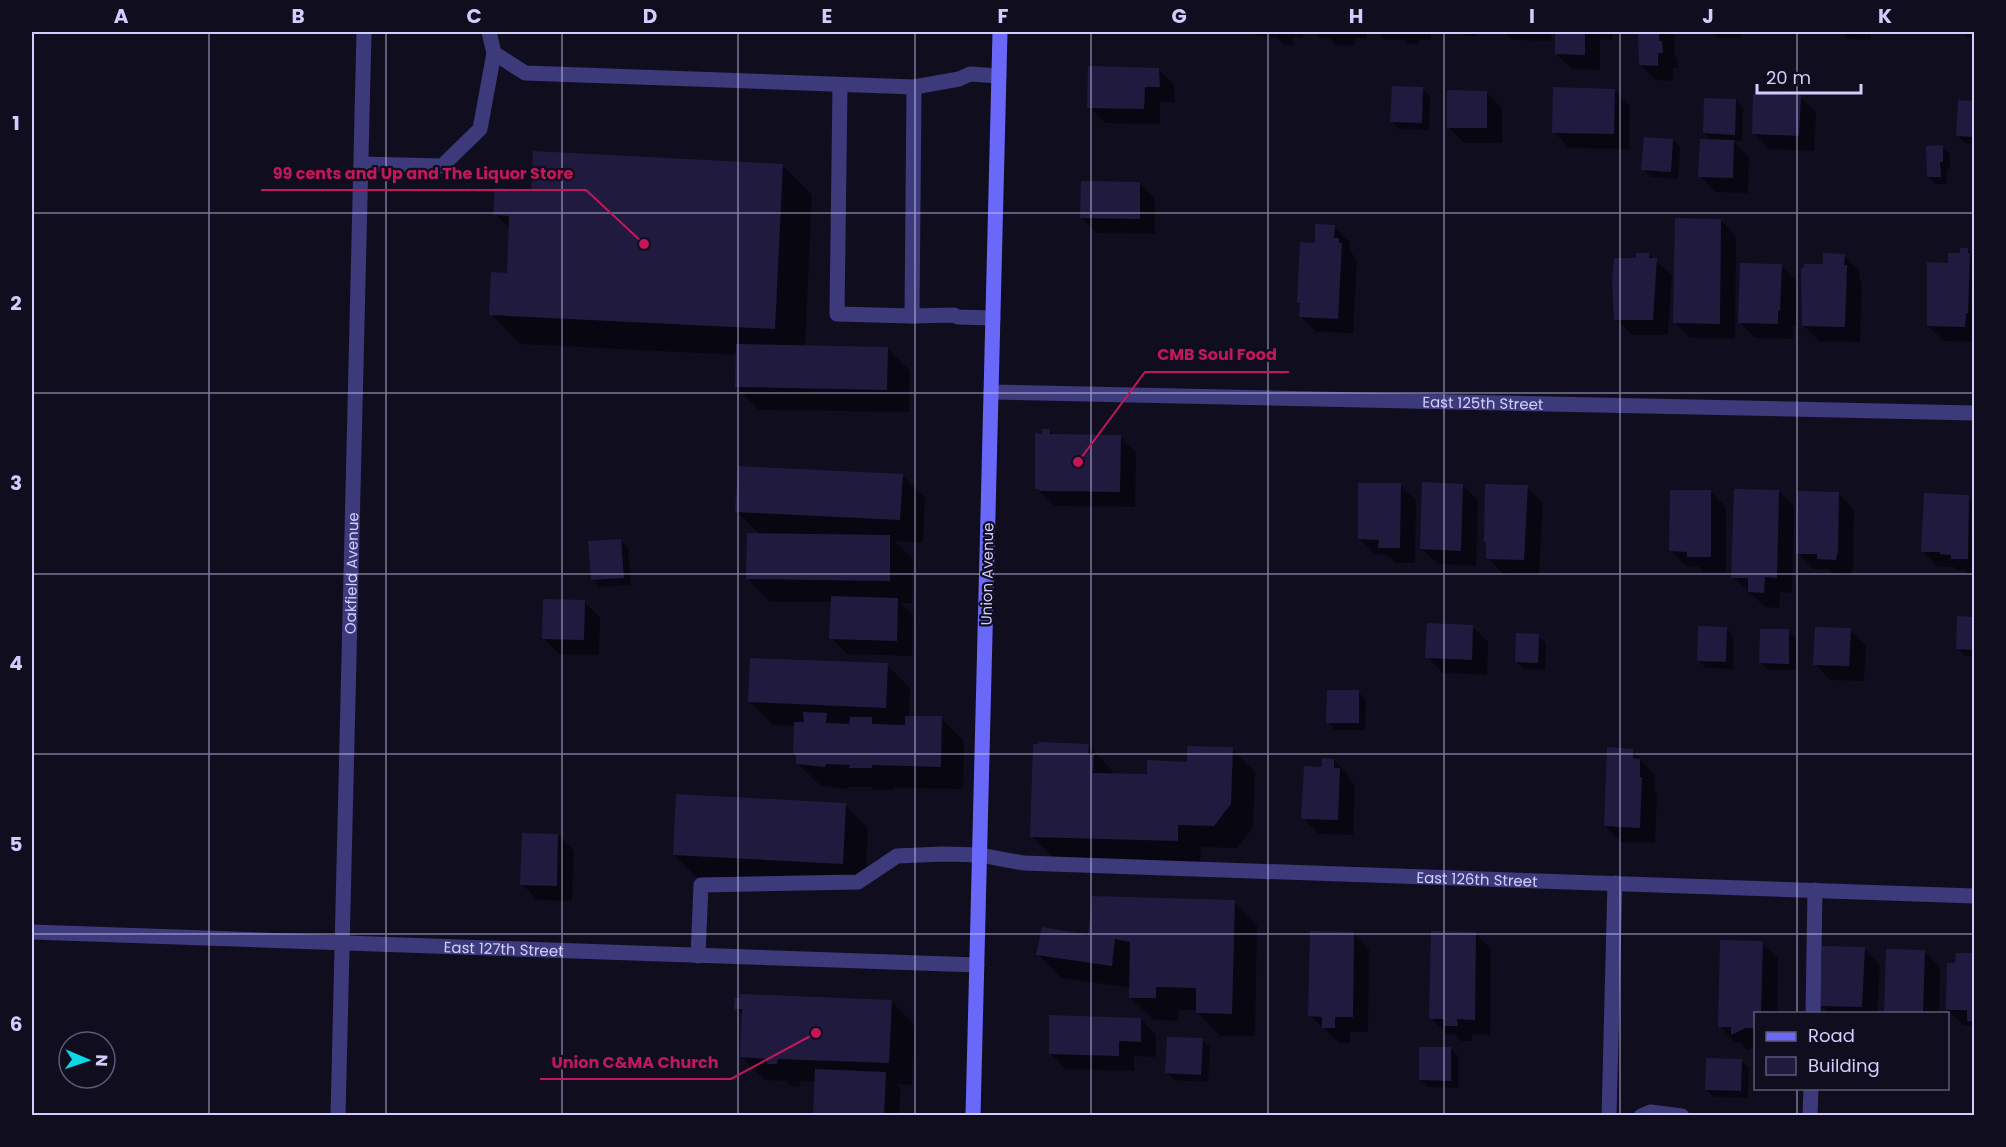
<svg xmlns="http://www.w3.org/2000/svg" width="2006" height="1147" font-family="Poppins,sans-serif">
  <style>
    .shadow { fill: #0007 }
    .building { fill: #211a3f }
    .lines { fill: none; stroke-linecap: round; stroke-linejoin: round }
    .lane { stroke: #3c3a7b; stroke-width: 15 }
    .street { stroke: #3c3a7b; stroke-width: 15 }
    .secondary { stroke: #6a68f8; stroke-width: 15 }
    .grid { fill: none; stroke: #d2cdfd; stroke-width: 1.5; stroke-opacity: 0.55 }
    .labels { text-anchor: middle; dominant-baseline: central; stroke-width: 4.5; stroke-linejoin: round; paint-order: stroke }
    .street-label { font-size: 15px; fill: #d2cdfd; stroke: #100d1f }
    .leader { fill: none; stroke: #c2185b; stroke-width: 2 }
    .callout-dot { fill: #c2185b; stroke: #100d1f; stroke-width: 2 }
    .callout-label { font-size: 16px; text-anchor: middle; font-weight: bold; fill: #c2185b; stroke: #100d1f; stroke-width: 4.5; stroke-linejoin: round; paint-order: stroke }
    .neatline { fill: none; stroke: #d2cdfd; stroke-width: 2 }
    .grid-label { font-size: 20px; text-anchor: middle; font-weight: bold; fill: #d2cdfd }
  </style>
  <rect width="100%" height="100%" fill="#100d1f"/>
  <g class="shadow">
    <polygon points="1253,32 1303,32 1303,38 1293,37 1293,45 1284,45 1276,37 1258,36"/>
    <polygon points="1314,32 1367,32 1367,39 1355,38 1354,46 1336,45 1329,38 1321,38"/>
    <polygon points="1377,32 1431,32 1431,40 1419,40 1419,44 1408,44 1404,40 1385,40"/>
    <polygon points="1460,32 1476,32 1476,36 1464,36"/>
    <polygon points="1504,32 1552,32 1551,41 1512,40"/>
    <polygon points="1557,32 1618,32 1618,34 1613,33 1612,40 1600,39 1600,70 1572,69 1556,54"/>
    <polygon points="1639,32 1675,32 1674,55 1677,58 1678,68 1673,68 1673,81 1656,80 1640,65"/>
    <polygon points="1711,32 1741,32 1741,38 1717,38"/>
    <polygon points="1785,32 1798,32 1798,33 1787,33"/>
    <polygon points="1836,32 1871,32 1871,40 1848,39 1841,32"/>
    <polygon points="1962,32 1974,32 1974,38 1969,38"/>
    <polygon points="1158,69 1174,85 1175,102 1160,102 1160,124 1105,123 1089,107"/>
    <polygon points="1422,89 1430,96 1429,130 1399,129 1392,121"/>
    <polygon points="1614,90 1630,106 1629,149 1569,148 1554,132"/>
    <polygon points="1486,92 1502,108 1502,143 1464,143 1448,127"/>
    <polygon points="1800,97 1816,112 1814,151 1769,149 1753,133"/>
    <polygon points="1736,100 1743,108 1742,141 1733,141 1749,157 1748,193 1715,192 1700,176 1712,141 1704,133"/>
    <polygon points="1960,102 1974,102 1974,144 1965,143 1958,136"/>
    <polygon points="1673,140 1680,148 1678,179 1650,177 1643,169"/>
    <polygon points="1942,147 1950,154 1950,169 1947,169 1947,184 1936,184 1928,177"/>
    <polygon points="782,165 812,195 805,347 887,348 910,371 909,412 759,410 736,387 737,355 520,344 491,314 508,275 510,229 495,214 533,191"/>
    <polygon points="1140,183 1155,199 1155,234 1097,233 1082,218"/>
    <polygon points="1720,220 1736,236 1735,339 1690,338 1674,322"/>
    <polygon points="1334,227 1350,242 1350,250 1357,261 1353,333 1316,332 1301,316 1301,305 1299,303 1316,244"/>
    <polygon points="1968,250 1974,257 1974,342 1944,341 1928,326 1949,264"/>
    <polygon points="1649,255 1672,275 1668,335 1632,335 1616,319 1637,260"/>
    <polygon points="1844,256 1860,271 1859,280 1862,282 1860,342 1819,341 1803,325 1805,270 1825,266"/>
    <polygon points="1781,266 1797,281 1796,326 1793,326 1793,339 1755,338 1739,322"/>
    <polygon points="1050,431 1055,436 1120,437 1136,452 1135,507 1056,506 1052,504 1036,488 1044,435"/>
    <polygon points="902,475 925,498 923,543 895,541 913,559 912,603 901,603 913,615 912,656 847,654 831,638 832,602 770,602 747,578 759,534 737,512"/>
    <polygon points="1400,485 1416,500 1415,563 1396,563 1387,555 1375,554 1359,539"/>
    <polygon points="1463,485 1478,501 1476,566 1437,564 1422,549"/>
    <polygon points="1527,487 1543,503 1539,575 1503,574 1488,558 1488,544 1485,541"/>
    <polygon points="1779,491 1794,507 1792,593 1780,592 1779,608 1765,607 1733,577"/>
    <polygon points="1711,492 1726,507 1726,572 1704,572 1699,567 1686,566 1671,551"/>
    <polygon points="1839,494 1854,510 1853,569 1852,569 1851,575 1834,574 1829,569 1813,569 1798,553"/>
    <polygon points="1969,497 1974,502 1974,574 1968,574 1965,570 1957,570 1954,567 1938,567 1922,551"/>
    <polygon points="621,541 628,548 631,585 600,587 593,579"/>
    <polygon points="584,602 600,617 599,655 559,654 543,638"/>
    <polygon points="1959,618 1974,619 1974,656 1965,656 1957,648"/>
    <polygon points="1473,627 1488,642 1487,675 1443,673 1427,657"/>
    <polygon points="1726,628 1733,636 1733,669 1706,668 1699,661"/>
    <polygon points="1850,630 1866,645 1864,681 1830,680 1815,664"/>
    <polygon points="1788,631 1796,638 1796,670 1768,670 1761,663"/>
    <polygon points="1538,636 1546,643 1545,670 1524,669 1516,662"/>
    <polygon points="887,665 910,688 909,718 941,718 964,741 963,789 894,788 894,790 874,790 871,787 848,787 848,789 821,786 797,763 798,756 795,753 796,726 773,725 750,702"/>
    <polygon points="1358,692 1366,699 1365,730 1335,730 1328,722"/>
    <polygon points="1088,745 1111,769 1113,775 1148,776 1232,749 1255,772 1253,828 1237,848 1201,847 1200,864 1055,859 1031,836"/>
    <polygon points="1632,750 1655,776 1655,792 1657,794 1655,843 1621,842 1605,826"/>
    <polygon points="1334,760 1349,776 1349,779 1355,785 1353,835 1319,834 1303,818 1323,768"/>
    <polygon points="845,805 868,828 865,887 697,878 674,855"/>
    <polygon points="558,835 574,851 572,901 537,900 522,884"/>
    <polygon points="1234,902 1257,925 1255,1036 1220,1036 1197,1012 1197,1010 1179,1010 1178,1021 1154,1020 1130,997 1131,988 1061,978 1038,954 1089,937"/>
    <polygon points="1353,933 1369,949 1368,1032 1350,1032 1350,1043 1339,1043 1310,1015"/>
    <polygon points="1476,934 1491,949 1490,1035 1472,1034 1473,1041 1461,1041 1454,1034 1447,1034 1431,1018"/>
    <polygon points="1762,943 1778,958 1777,1014 1756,1014 1756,1046 1747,1050 1740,1042 1735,1042 1720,1026"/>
    <polygon points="1864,949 1880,965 1877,1014 1830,1014 1821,1005"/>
    <polygon points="1924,951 1940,967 1939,1014 1886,1014"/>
    <polygon points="1957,954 1974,955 1974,1027 1972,1025 1963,1025 1947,1009"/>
    <polygon points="891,1001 914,1024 912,1085 896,1084 901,1089 899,1116 815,1116 816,1082 800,1081 800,1087 791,1086 786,1081 765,1080 741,1057 743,1015 736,1008"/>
    <polygon points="1141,1019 1156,1035 1156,1057 1134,1056 1134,1071 1066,1069 1050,1053"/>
    <polygon points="1202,1040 1210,1047 1208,1082 1174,1080 1167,1072"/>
    <polygon points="1450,1048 1458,1056 1458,1088 1428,1087 1421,1080"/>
    <polygon points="1741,1061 1749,1068 1748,1098 1714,1097 1706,1090"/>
  </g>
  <g class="building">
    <polygon points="1555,32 1585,32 1585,55 1555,54"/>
    <polygon points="1638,32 1659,32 1659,41 1662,41 1663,53 1658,53 1658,66 1639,65"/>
    <polygon points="1088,66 1159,68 1160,87 1145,87 1144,109 1087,108"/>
    <polygon points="1392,86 1423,87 1422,123 1390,122"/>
    <polygon points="1553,87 1615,89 1614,134 1552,133"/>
    <polygon points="1447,90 1487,91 1487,128 1447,128"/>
    <polygon points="1753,94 1801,95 1799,136 1752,134"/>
    <polygon points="1704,98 1736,99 1735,135 1703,133"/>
    <polygon points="1958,100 1974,101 1974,137 1956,136"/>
    <polygon points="1644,137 1673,139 1671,172 1641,170"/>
    <polygon points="1700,139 1734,140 1733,178 1698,177"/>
    <polygon points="1943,145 1943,162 1940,162 1941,177 1927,177 1926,146"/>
    <polygon points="533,151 783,164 775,329 489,315 491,272 507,273 509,216 493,215 495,188 531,190"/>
    <polygon points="1081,181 1140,182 1140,219 1080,218"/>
    <polygon points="1675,218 1721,219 1720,324 1673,323"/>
    <polygon points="1315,224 1335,225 1334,238 1339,238 1339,243 1342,243 1338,319 1299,317 1300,303 1297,303 1300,242 1315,243"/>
    <polygon points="1960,248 1968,248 1968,253 1970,253 1968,313 1966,313 1965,327 1927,326 1927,262 1948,263 1948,253 1960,253"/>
    <polygon points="1636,253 1649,253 1649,258 1657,258 1653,320 1614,320 1612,281 1614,258 1636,258"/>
    <polygon points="1823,253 1845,254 1844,265 1847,265 1845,327 1802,326 1801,268 1804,268 1804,264 1823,264"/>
    <polygon points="1740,263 1782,264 1780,311 1778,311 1778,324 1738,323"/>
    <polygon points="736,344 888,347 887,390 735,387"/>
    <polygon points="1042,429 1050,429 1050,434 1121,435 1120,492 1039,491 1039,489 1035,489 1035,433 1042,434"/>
    <polygon points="738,466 903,474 900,520 735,512"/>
    <polygon points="1422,482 1463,484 1461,551 1420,549"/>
    <polygon points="1358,483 1401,483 1400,548 1378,548 1379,540 1358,539"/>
    <polygon points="1485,484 1528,485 1524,560 1486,559 1486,542 1484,542"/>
    <polygon points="1734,489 1779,490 1777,578 1765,577 1764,593 1748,592 1748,578 1731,578"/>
    <polygon points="1670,490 1711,490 1711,557 1687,557 1687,552 1669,551"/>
    <polygon points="1797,491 1839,492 1838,554 1837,554 1836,560 1817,559 1817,554 1796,554"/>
    <polygon points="1924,493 1969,495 1968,559 1951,559 1951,555 1939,554 1940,552 1921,552"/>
    <polygon points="747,533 890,535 890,581 746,579"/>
    <polygon points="621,539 624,578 591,580 588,541"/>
    <polygon points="831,596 898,598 897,641 829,639"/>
    <polygon points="543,599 585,600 584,640 542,639"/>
    <polygon points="1957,616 1974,617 1974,650 1956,649"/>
    <polygon points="1427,623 1473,625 1472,660 1425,658"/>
    <polygon points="1698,626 1727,627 1726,662 1697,661"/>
    <polygon points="1815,627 1851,628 1849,666 1813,665"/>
    <polygon points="1760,629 1789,629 1789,664 1759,663"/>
    <polygon points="1516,633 1539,634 1538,663 1515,662"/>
    <polygon points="750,658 888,663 886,708 748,702"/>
    <polygon points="1327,690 1359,690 1359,723 1326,723"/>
    <polygon points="803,712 827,713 826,723 849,724 850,717 872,717 872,724 905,725 905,716 942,716 941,767 872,765 872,768 849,768 850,765 826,764 825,767 796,764 796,754 793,754 794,722 804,722"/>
    <polygon points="1039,742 1089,744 1088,754 1094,754 1093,773 1147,774 1147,760 1187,762 1187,746 1233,747 1231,804 1214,826 1178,825 1178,841 1030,837 1033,744 1039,744"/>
    <polygon points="1607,747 1633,749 1633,758 1640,759 1640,777 1642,777 1640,828 1604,826"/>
    <polygon points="1322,758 1334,759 1334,768 1340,768 1338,820 1301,819 1304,766 1322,767"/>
    <polygon points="676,794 846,803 843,864 673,855"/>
    <polygon points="522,833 558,834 557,886 520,885"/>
    <polygon points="1092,896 1235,900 1232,1014 1196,1013 1196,988 1156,987 1156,998 1129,998 1130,942 1115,939 1112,966 1036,955 1042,927 1088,935"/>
    <polygon points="1310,931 1354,932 1353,1017 1335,1017 1335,1028 1322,1028 1322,1017 1308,1016"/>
    <polygon points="1431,931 1476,932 1475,1020 1457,1019 1458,1026 1444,1026 1444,1019 1429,1019"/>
    <polygon points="1720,940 1763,941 1761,1014 1756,1014 1756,1028 1746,1028 1731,1035 1731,1027 1718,1027"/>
    <polygon points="1822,946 1865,947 1862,1007 1820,1006"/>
    <polygon points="1886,949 1925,950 1923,1014 1884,1014"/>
    <polygon points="1956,953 1974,953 1974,1022 1967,1021 1967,1010 1946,1010 1947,963 1955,963"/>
    <polygon points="740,994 892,1000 889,1063 778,1059 777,1064 767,1064 767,1059 740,1057 742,1009 734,1009 735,998 740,998"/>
    <polygon points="1049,1015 1141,1018 1141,1042 1119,1041 1119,1056 1049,1054"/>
    <polygon points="1167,1037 1203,1038 1201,1075 1165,1073"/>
    <polygon points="1419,1047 1451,1047 1451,1081 1419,1080"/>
    <polygon points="1706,1058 1742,1059 1741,1091 1705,1090"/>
    <polygon points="815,1069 886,1072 884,1116 813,1115"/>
  </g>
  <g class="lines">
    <g class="lane">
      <polyline points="489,32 494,53 525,73 914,87"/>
      <polyline points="840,86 837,314 912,316"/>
      <polyline points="362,164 442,166 480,129 494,53"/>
      <polyline points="993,318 958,317 954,315 912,316 914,87 959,79 970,74 999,76"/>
      <polyline points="698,956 701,885 858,882 897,856 943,854 980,855"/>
      <polyline points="1813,1014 1815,890"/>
      <polyline points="1609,1116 1615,883"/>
      <polyline points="1641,1116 1650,1112 1682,1116"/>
      <polyline points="1810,1116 1811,1088"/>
    </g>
    <g class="street">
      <path id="s1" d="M 991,392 L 1974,413"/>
      <path id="s2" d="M 980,855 L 1023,863 L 1974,896"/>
      <path id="s3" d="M 32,932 L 977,965"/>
      <path id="s4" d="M 338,1116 L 364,32"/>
    </g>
    <polyline class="secondary" points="973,1116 1000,32"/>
  </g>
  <path class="grid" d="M 209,32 L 209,1116M 386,32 L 386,1116M 562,32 L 562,1116M 738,32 L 738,1116M 915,32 L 915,1116M 1091,32 L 1091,1116M 1268,32 L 1268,1116M 1444,32 L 1444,1116M 1620,32 L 1620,1116M 1797,32 L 1797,1014M 32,213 L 1974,213M 32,393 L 1974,393M 32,574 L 1974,574M 32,754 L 1974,754M 32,934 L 1974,934M 1797,1088 L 1797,1116"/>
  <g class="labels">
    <g class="street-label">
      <text stroke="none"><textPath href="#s1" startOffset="492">East 125th Street</textPath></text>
      <text stroke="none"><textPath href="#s4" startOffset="543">Oakfield Avenue</textPath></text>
      <text transform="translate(987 574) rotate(-89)">Union Avenue</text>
      <text stroke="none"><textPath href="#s2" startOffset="498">East 126th Street</textPath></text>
      <text stroke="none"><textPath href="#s3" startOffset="472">East 127th Street</textPath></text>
    </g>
  </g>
  <path class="leader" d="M644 244L586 190H261M1078 462L1145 372H1289M816 1033L731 1079H540"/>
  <g class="callout-dot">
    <circle cx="644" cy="244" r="6"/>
    <circle cx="1078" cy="462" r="6"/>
    <circle cx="816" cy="1033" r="6"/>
  </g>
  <g class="callout-label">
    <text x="423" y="179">99 cents and Up and The Liquor Store</text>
    <text x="1217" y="360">CMB Soul Food</text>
    <text x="635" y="1068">Union C&amp;MA Church</text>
  </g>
  <rect width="2006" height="1147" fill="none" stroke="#100d1f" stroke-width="66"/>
  <rect x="1754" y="1012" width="195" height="78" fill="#100d1f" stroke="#5e5a78" stroke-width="1.5"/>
  <rect x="1766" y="1032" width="30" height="9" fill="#6a68f8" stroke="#5e5a78" stroke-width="1.5"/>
  <text x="1808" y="1042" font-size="18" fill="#d2cdfd">Road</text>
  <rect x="1766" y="1057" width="30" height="18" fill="#211a3f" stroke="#5e5a78" stroke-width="1.5"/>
  <text x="1808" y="1072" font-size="18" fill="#d2cdfd">Building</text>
  <g transform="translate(87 1060) rotate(92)"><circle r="28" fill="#100d1f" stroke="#5e5a78" stroke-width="1.5"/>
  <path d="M0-4.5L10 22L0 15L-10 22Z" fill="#0bd7eb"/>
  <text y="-9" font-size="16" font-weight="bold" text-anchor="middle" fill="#d2cdfd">N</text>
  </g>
  <path d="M1757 84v9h104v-9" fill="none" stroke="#d2cdfd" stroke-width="3"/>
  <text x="1766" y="84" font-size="18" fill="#d2cdfd" stroke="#100d1f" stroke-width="4.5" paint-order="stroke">20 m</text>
  <rect x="33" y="33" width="1940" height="1081" class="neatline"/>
  <g class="grid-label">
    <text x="121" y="23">A</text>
    <text x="298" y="23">B</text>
    <text x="474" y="23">C</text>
    <text x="650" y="23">D</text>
    <text x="827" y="23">E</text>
    <text x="1003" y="23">F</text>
    <text x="1179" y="23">G</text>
    <text x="1356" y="23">H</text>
    <text x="1532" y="23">I</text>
    <text x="1708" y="23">J</text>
    <text x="1885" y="23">K</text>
    <text x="16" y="130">1</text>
    <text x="16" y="310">2</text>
    <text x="16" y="490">3</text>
    <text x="16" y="670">4</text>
    <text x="16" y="851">5</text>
    <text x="16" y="1031">6</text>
  </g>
</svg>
